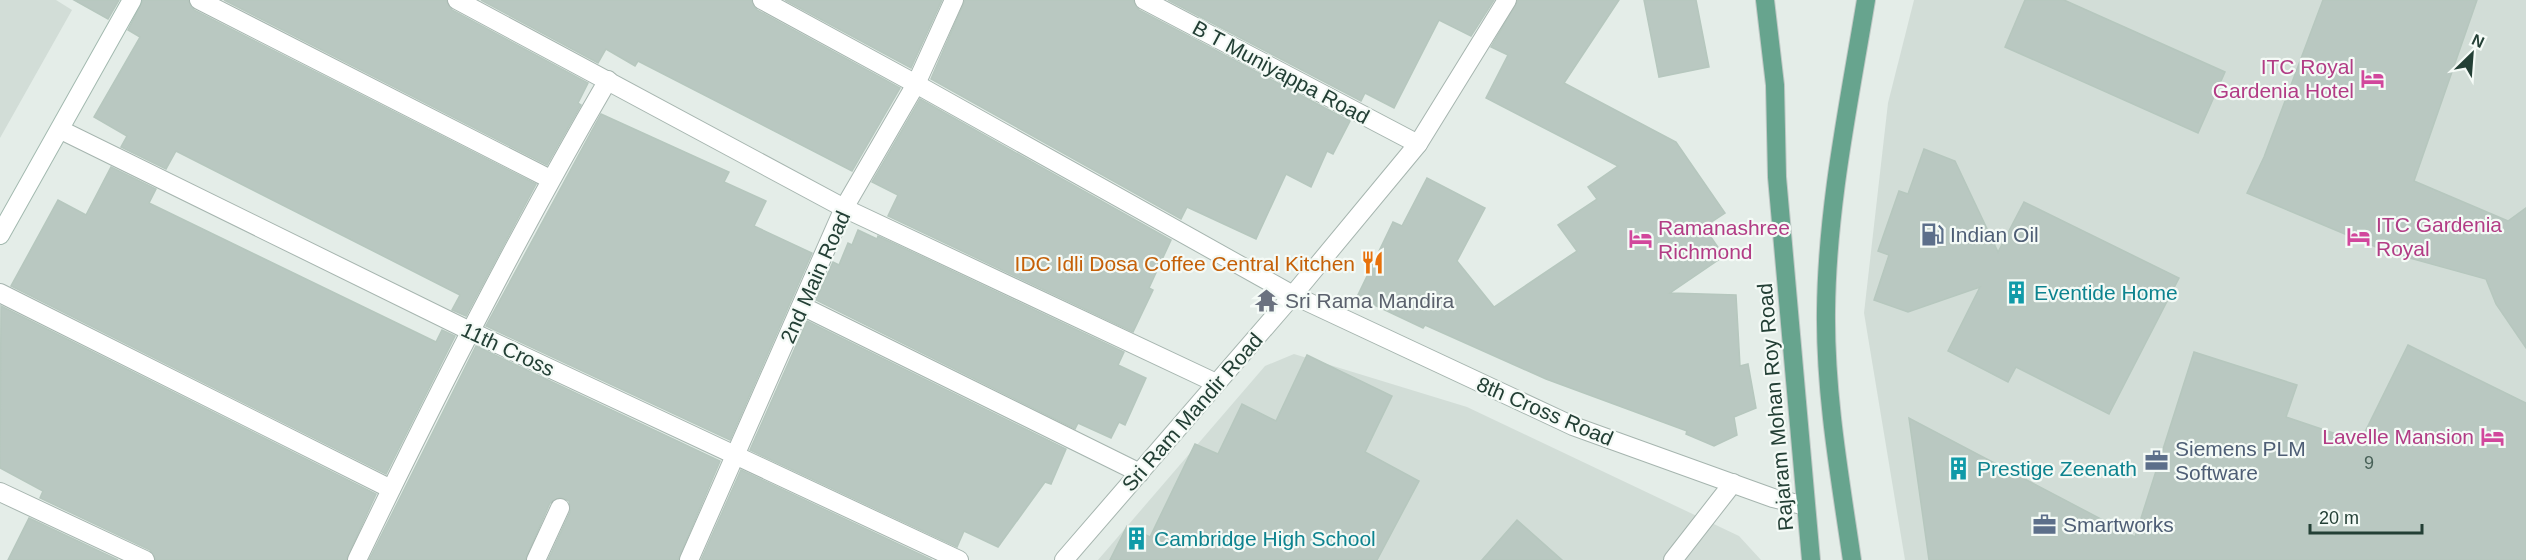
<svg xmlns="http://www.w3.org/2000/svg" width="2526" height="560" font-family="Arial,sans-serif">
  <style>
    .built { fill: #d2ddd7 }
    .building { fill: #b9c8c1; stroke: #b6c7be; stroke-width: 1.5 }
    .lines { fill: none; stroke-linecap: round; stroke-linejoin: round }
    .street-casing { stroke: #a6b5af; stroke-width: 20 }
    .secondary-casing { stroke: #a2b9af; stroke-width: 20 }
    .primary-casing { stroke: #c1c9c6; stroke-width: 20 }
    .street { stroke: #fff; stroke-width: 18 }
    .secondary { stroke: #fff; stroke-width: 18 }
    .primary { stroke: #67a48e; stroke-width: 18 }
    .labels { text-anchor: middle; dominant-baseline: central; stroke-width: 4.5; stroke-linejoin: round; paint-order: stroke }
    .number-label { font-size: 18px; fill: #486158 }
    .hotel-label { font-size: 21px; fill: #b23c85; stroke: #f4faf6; text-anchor: end }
    .street-label { font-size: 21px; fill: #233f35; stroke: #f4faf6 }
    .service-label { font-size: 21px; fill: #4e5e75; stroke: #f4faf6; text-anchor: start }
    .food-label { font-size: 21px; fill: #c56008; stroke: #f4faf6; text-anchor: end }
    .culture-label { font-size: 21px; fill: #0d838f; stroke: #f4faf6; text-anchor: start }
    .worship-label { font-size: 21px; fill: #5b616d; stroke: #f4faf6; text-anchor: start }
  </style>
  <rect width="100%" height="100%" fill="#e4ede8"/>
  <g class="built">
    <polygon points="0,0 56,0 72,10 0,138"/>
    <polygon points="1914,0 2526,0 2526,560 1905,560 1864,313 1888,103"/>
    <polygon points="1294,354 1467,407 1739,536 1761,560 1098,560 1265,366"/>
  </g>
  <g class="building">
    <polygon points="74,0 119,0 108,19"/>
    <polygon points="143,0 188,0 194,10 536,184 466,316 452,310 460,295 176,151 166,169 121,147 127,136 94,117 140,37 128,30"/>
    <polygon points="224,0 446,0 452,10 588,83 578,103 581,105 547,165"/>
    <polygon points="481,0 751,0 757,10 900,88 852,171 638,61 635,66 606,49 598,63"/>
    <polygon points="785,0 942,0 911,68"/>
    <polygon points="965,0 1133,0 1139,10 1350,121 1333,154 1327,151 1311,187 1286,174 1256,239 1187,207 1181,219 931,79"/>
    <polygon points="1168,0 1494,0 1471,36 1439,20 1394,108 1365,93 1361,101"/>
    <polygon points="1518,0 1619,0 1564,83 1676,142 1725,213 1704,227 1724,256 1670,293 1736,295 1740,366 1748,364 1756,408 1734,417 1737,435 1714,446 1686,434 1687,431 1546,379 1425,325 1423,328 1357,297 1393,222 1402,226 1427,178 1485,208 1457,261 1494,307 1577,251 1558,225 1597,199 1588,187 1618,166 1486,98 1508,55 1491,47"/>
    <polygon points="1644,0 1696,0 1709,67 1659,77"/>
    <polygon points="2025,0 2064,0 2225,72 2198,133 2005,47"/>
    <polygon points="2323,0 2477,0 2414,181 2508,221 2526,208 2526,348 2496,304 2486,279 2388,252 2247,193 2264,157"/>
    <polygon points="920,99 1171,240 1149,288 1153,290 1133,332 888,216 898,195 872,182"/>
    <polygon points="601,114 729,172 724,182 766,201 754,226 812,253 730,440 486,326"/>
    <polygon points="1924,149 1955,161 1998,252 2024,202 2179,278 2109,414 2016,367 2008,382 1948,351 1980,287 1908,312 1874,300 1889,255 1878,251 1899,191 1908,194"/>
    <polygon points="111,167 156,189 149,203 436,342 442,330 455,336 386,474 11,286 58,200 86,215"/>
    <polygon points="858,230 877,239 878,236 1124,352 1118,365 1146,378 1125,425 1119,422 1111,438 1078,423 1075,429 816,300 833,262 839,265 848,243 852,245"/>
    <polygon points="1,306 376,494 346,560 156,560 150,550 40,498 43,491 0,468"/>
    <polygon points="807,321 1066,449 1051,484 1045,482 998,547 964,531 957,547 750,450"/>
    <polygon points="2408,345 2526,403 2526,560 1929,560 1909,418 2135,537 2194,352 2297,385 2286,417 2360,442"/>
    <polygon points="476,346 720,461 678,560 548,560 570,512 569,501 560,497 550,503 525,560 369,560"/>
    <polygon points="1307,355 1392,396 1365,452 1419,481 1377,560 1110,560 1127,526 1150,537 1195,444 1218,454 1242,404 1276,421"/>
    <polygon points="741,470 932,560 701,560"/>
    <polygon points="29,518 118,560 8,560"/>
    <polygon points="1517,520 1562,560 1482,560"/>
  </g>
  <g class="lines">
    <defs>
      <g id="street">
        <polyline points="199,0 550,179"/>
        <polyline points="457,0 844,208 1216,383"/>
        <polyline points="762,0 916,84 1293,295 1573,426 1773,498 1806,506"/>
        <polyline points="1144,0 1418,144"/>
        <polyline points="61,130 470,331 959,560"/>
        <polyline points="0,293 391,489"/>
        <polyline points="802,306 1140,473"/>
        <polyline points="0,492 145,560"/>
        <path d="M 357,560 C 435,397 517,236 608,80"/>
        <polyline points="536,560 560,508"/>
        <polyline points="689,560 844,208 916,84 954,0"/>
        <polyline points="1064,560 1293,295 1418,144 1507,0"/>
        <polyline points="1673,560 1733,483"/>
      </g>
      <polyline id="secondary" points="0,235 132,0"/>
      <g id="primary">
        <polyline points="1765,0 1775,85 1777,177 1811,560"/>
        <path d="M 1852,560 C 1840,478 1825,395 1826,311 C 1827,206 1849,103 1866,0"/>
      </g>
    </defs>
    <use href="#street" class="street-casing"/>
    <use href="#secondary" class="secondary-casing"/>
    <use href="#primary" class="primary-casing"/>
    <use href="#street" class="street"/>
    <use href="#secondary" class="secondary"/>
    <use href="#primary" class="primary"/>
  </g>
  <defs>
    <symbol id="hotel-bare" viewBox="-9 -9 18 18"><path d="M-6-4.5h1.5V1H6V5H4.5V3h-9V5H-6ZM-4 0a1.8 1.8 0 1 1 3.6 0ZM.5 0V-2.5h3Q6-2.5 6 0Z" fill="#d1479c" stroke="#f4faf6" stroke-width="2.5" paint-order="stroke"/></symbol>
    <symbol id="fuel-bare" viewBox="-9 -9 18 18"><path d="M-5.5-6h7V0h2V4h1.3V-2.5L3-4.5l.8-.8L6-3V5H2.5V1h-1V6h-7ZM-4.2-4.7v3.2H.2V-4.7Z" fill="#5c6f8a" stroke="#f4faf6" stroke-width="2.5" paint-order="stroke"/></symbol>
    <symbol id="restaurant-bare" viewBox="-9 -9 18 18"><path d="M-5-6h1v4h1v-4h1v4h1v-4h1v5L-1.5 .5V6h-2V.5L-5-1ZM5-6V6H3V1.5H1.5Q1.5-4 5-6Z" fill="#e8710a" stroke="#f4faf6" stroke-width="2.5" paint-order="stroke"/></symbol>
    <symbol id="building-bare" viewBox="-9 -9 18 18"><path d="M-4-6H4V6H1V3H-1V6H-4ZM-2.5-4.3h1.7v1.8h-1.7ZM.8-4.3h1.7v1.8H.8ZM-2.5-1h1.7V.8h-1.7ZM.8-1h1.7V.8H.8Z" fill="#0f9aa8" stroke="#f4faf6" stroke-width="2.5" paint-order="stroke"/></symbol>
    <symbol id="temple-bare" viewBox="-9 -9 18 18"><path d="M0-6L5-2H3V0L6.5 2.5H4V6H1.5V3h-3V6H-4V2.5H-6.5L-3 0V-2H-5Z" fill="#6b7280" stroke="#f4faf6" stroke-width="2.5" paint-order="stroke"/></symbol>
    <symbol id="office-bare" viewBox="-9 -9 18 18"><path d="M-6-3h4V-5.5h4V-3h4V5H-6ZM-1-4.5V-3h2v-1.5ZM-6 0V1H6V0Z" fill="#5c6f8a" stroke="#f4faf6" stroke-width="2.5" paint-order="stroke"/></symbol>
  </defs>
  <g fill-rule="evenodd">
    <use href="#hotel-bare" x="2356" y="62" width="33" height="33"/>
    <use href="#fuel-bare" x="1916" y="218" width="33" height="33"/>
    <use href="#hotel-bare" x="2342" y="220" width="33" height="33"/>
    <use href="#hotel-bare" x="1624" y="222" width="33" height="33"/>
    <use href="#restaurant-bare" x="1356" y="246" width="33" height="33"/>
    <use href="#building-bare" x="2000" y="276" width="33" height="33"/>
    <use href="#temple-bare" x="1250" y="284" width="33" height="33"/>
    <use href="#hotel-bare" x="2476" y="420" width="33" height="33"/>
    <use href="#office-bare" x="2140" y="444" width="33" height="33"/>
    <use href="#building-bare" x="1942" y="452" width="33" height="33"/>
    <use href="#office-bare" x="2028" y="508" width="33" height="33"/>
    <use href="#building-bare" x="1120" y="522" width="33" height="33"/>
  </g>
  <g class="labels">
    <g class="number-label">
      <text x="2369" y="463">9</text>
    </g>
    <g class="hotel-label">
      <text x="2354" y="66">ITC Royal<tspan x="2354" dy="24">Gardenia Hotel</tspan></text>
      <text x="2376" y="224" text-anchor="start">ITC Gardenia<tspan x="2376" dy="24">Royal</tspan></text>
      <text x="1658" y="227" text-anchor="start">Ramanashree<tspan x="1658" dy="24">Richmond</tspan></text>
      <text x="2474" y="436">Lavelle Mansion</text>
    </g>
    <g class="street-label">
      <text transform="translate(1281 72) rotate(28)">B T Muniyappa Road</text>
      <text transform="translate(815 277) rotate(-66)">2nd Main Road</text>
      <text transform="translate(508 349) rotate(25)">11th Cross</text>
      <text transform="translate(1775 407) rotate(-95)">Rajaram Mohan Roy Road</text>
      <text transform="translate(1545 411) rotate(23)">8th Cross Road</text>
      <text transform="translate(1192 412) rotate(-49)">Sri Ram Mandir Road</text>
    </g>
    <g class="service-label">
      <text x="1950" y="234">Indian Oil</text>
      <text x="2175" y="448">Siemens PLM<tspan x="2175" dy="24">Software</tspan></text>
      <text x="2063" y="524">Smartworks</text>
    </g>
    <g class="food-label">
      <text x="1355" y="263">IDC Idli Dosa Coffee Central Kitchen</text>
    </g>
    <g class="culture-label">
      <text x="2034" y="292">Eventide Home</text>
      <text x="1977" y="468">Prestige Zeenath</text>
      <text x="1154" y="538">Cambridge High School</text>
    </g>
    <g class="worship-label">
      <text x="1285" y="300">Sri Rama Mandira</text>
    </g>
  </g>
  <g transform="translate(2472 54) rotate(25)" stroke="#f4faf6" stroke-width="4.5" paint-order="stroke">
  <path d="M0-4.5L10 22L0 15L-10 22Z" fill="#233f35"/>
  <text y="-9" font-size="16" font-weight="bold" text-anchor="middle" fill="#233f35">N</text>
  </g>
  <path d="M2310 524v9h112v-9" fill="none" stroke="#233f35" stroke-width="3"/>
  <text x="2319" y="524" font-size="18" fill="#233f35" stroke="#f4faf6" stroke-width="4.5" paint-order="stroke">20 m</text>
</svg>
